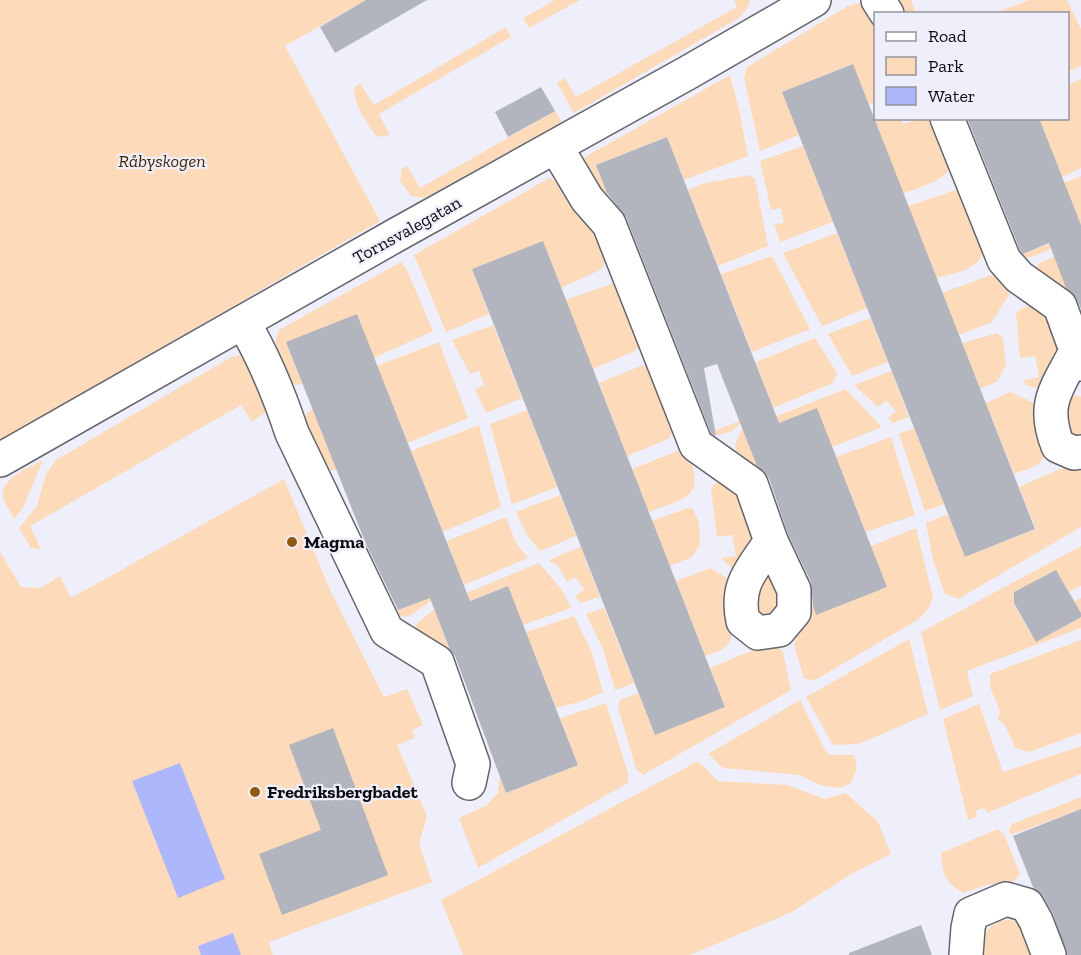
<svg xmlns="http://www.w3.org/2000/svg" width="1081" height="955" font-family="'Zilla Slab',serif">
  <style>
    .green { fill: #fddbba }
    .water { fill: #afb7fc }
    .building { fill: #b2b4be }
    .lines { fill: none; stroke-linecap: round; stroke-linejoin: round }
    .minor-casing { stroke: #63656e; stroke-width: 36 }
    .minor { stroke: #fff; stroke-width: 33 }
    .poi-dot { fill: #90590f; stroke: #eeeffa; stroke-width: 2 }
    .labels { text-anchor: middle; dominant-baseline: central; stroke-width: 4.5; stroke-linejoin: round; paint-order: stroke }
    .park-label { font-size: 18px; font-style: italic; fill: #422706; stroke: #eeeffa }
    .street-label { font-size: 18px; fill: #0c0d10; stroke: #eeeffa }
    .poi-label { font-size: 18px; font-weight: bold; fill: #0c0d10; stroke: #eeeffa; text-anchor: start }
  </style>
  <rect width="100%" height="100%" fill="#eeeffa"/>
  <g class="green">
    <polygon points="0,0 366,0 285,46 380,221 0,441"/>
    <polygon points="555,0 580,0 529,28 523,18"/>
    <polygon points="734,0 750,0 748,7 739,18 574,113 557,83 565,78 576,97 737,7"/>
    <polygon points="894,0 911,0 916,13 903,13"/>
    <polygon points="1029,0 1067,0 1081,29 1081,66 1068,72 1068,14 997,14 997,12"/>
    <polygon points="858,3 868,8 875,19 875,102 869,105 852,64 782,92 799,135 760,151 744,78 747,67 848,6"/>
    <path d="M 506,27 L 511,37 L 379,114 L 390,135 L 378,137 C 369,128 350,98 355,87 L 360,83 L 374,105 Z"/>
    <polygon points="730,75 739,109 748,156 684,180 667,137 596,165 612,206 581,170 585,157"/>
    <polygon points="1081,79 1081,168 1062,177 1039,119 1068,118 1068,85"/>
    <polygon points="555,111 562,122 425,198 411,196 400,181 402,168 407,166 420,188"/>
    <path d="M 880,119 L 901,119 L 903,124 L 920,119 L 936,119 C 939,127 953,155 952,162 C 952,179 917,188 903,194 L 875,120 Z"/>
    <polygon points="803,146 833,222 780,242 774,224 784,223 781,208 771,210 760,161"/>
    <polygon points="749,175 755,179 768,246 718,266 688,190 701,184"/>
    <polygon points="1081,176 1081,225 1064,183"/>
    <polygon points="549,178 560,184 606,250 604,266 598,271 561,288 543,242 472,269 489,314 446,332 414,255"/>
    <path d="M 956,190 C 969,197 971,208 976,221 C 979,229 985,239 984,247 C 984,269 953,274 936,278 L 908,206 Z"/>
    <polygon points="1081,231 1081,236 1032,257 1024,258 1018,256"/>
    <polygon points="837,233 867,308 822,326 783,253"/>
    <polygon points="1081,244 1056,260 1070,296 1035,279 1038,264"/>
    <polygon points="772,256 810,329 752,352 721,274"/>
    <polygon points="401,262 406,268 433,331 374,358 303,384 297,385 289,382 275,342 279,330"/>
    <polygon points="991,275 1006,282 1010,293 992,322 959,335 942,293"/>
    <polygon points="618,283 640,345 635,351 593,369 565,300 611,284"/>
    <polygon points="1033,306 1044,311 1062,346 1041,390 1025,385 1024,380 1039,377 1035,356 1020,358 1016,313 1022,308"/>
    <polygon points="870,318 888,362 852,376 828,334"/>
    <polygon points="493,325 522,398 486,413 475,389 484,385 479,371 470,374 452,340"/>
    <polygon points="997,333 1003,338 1006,364 998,381 980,389 965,350 952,346"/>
    <polygon points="815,338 837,373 833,383 744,420 732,431 719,435 709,433 773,408 756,362"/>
    <polygon points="439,342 468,418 408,443 377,366"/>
    <polygon points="247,355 265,395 267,411 252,422 241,405 30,526 41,549 31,548 19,528 37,506 46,474 56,460 233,356"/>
    <polygon points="643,365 651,366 675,428 668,439 627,456 599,383"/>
    <polygon points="904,366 907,373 894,378 909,417 893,423 888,418 896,411 886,400 878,407 854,385"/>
    <polygon points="845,389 882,427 832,447 746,436 760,473 737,455 735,444 742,430"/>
    <path d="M 1010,392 L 1039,405 C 1042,422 1054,453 1037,465 C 1030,469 1021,471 1014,474 L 986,403 Z"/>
    <polygon points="1078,395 1081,397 1081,436 1076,437 1068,433 1063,406 1069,397"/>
    <polygon points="313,409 337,470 329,470 322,464 304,419 308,412"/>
    <polygon points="527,410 557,487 512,504 490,424"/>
    <polygon points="479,425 501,507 443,532 411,451"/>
    <polygon points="914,428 944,504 925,511 899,434"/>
    <polygon points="891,437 915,515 866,532 836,457"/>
    <path d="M 680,450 L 690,455 C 692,464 696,476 694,485 C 692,501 662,506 649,512 L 632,469 Z"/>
    <path d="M 43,460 L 23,508 L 14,519 C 11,512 5,504 3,497 C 0,478 30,467 43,460 Z"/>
    <polygon points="1081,468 1081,527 958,599 945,594 933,560 926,523 948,514 965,557 1036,529 1019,487 1060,469"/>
    <polygon points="284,479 331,592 384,697 407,689 423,725 412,730 415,738 397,745 427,816 419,844 432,882 269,942 273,955 0,955 0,552 21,587 40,588 60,576 71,598"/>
    <polygon points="725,480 737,484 752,524 752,545 738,574 721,558 736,556 732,535 717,537 711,491 714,484"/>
    <polygon points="560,495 576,536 540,551 527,535 516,512"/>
    <polygon points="688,508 693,509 699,523 700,545 692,557 670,566 643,524"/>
    <polygon points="506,517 516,543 528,558 438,596 411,615 404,617 393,614 371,574 377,571 393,612 463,585 447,541"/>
    <polygon points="916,528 933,597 929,608 919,619 815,680 804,679 794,645 797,636 808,617 811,601 816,614 887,587 871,546"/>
    <polygon points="591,542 594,552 584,556 600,597 580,603 575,596 584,590 576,577 567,582 559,567 549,560"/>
    <polygon points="1081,546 1081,586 1069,592 1059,575 1050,573 1015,592 1014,603 1032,636 1042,638 1079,610 1074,601 1081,598 1081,628 967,671 973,696 940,710 921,632"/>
    <path d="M 539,563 L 562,590 L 571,608 L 523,625 L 508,586 L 436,614 L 450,651 C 436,648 421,638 415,625 L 442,603 Z"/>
    <path d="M 710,568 L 734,582 C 734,602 741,633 724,648 C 719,652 711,654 705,656 L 676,581 Z"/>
    <polygon points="769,574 784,598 778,613 765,617 755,610 761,579"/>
    <polygon points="604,608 634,683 615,690 603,649 586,614"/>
    <polygon points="574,616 592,653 603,692 583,701 556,708 526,632"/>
    <polygon points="909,639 928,714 859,744 833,745 806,697"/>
    <polygon points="1081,640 1081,733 1029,752 1015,748 1005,725 998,720 1000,711 990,687 990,674"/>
    <polygon points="765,645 777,646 783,652 791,690 643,775 636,769 618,707 620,700 638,693 655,734 725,707 710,668"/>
    <polygon points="800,700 825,750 830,755 854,755 857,768 851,783 840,788 823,786 799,775 723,768 708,754"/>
    <polygon points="606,703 628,773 628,783 478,868 459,818 487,805 498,793 500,777 507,793 578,765 560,718"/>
    <polygon points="979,704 1003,772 1081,746 1081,774 987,813 984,808 976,811 977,817 968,820 943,719"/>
    <polygon points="698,761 718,781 787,785 825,799 846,793 878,822 891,854 848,876 792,912 690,955 463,955 441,900"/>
    <polygon points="1081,797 1081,809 1011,835 1009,829 1012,824"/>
    <path d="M 998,829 L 1004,834 L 1020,874 L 1014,881 L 987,885 L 963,893 C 944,881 943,875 941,853 Z"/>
    <path d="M 1007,920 L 1018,921 L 1042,955 L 979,955 C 982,937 987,922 1007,920 Z"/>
  </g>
  <g class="water">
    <polygon points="180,763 225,879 178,898 132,781"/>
    <polygon points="233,933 241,955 201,955 198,946"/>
  </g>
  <g class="building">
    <polygon points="366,0 427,0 335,53 320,27"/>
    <polygon points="853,64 1035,529 965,557 782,92"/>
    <polygon points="541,87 555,111 508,137 495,112"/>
    <polygon points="967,118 1039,118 1081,225 1081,309 1077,299 1066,288 1049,243 1023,254 1020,250"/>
    <polygon points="667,137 779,423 817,408 887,587 816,615 813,606 811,582 788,534 769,478 757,466 717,364 704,368 716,436 711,433 626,217 607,193 596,165"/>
    <polygon points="543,241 725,707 655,735 472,269"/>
    <polygon points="357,314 470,601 508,586 578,765 506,793 455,656 450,650 430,598 398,610 365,542 286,342"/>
    <polygon points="1056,570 1081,613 1081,617 1036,642 1014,603 1014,592"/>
    <polygon points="333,728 388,875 282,915 259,854 321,830 289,745"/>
    <polygon points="1081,809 1081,955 1067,955 1053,914 1043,896 1033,887 1013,836"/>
    <polygon points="921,925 932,955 849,955 849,953"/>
  </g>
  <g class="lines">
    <defs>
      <g id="minor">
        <polyline points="878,0 887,14"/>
        <polyline points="947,118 1004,260 1019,277 1060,306 1081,364"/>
        <path d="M 556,147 L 587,199 L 609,224 L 696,445 L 751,484 L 771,541 L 794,590 L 794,612 L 779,630 L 758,633 L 743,621 C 735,584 752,570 771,541"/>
        <path d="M 243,322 C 264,357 279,394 292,433 L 387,631 L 437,662 L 473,764 L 469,783"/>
        <path d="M 1076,351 C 1057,389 1041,403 1058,446 L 1074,453 L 1081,452"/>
        <polyline points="0,460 396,235 689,72 814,0"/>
        <polyline points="966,955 968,928 971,914 1006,899 1027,905 1036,921 1049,955"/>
      </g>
    </defs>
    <use href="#minor" class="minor-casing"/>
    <use href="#minor" class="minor"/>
  </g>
  <g class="poi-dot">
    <circle cx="292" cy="542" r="6"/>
    <circle cx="255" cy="792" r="6"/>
  </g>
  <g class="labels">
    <g class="park-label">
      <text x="162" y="161">Råbyskogen</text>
    </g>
    <g class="street-label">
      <text transform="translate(407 230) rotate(-29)">Tornsvalegatan</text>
    </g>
    <g class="poi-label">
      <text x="304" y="542">Magma</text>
      <text x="267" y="792">Fredriksbergbadet</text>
    </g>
  </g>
  <rect x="874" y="12" width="195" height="108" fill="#eeeffa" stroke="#94959c" stroke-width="1.5"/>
  <rect x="886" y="32" width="30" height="9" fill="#ffffff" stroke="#94959c" stroke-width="1.5"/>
  <text x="928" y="42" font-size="18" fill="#0c0d10">Road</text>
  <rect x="886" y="57" width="30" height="18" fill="#fddbba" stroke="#94959c" stroke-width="1.5"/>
  <text x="928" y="72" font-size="18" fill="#0c0d10">Park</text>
  <rect x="886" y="87" width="30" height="18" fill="#afb7fc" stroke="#94959c" stroke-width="1.5"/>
  <text x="928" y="102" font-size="18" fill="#0c0d10">Water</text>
</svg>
